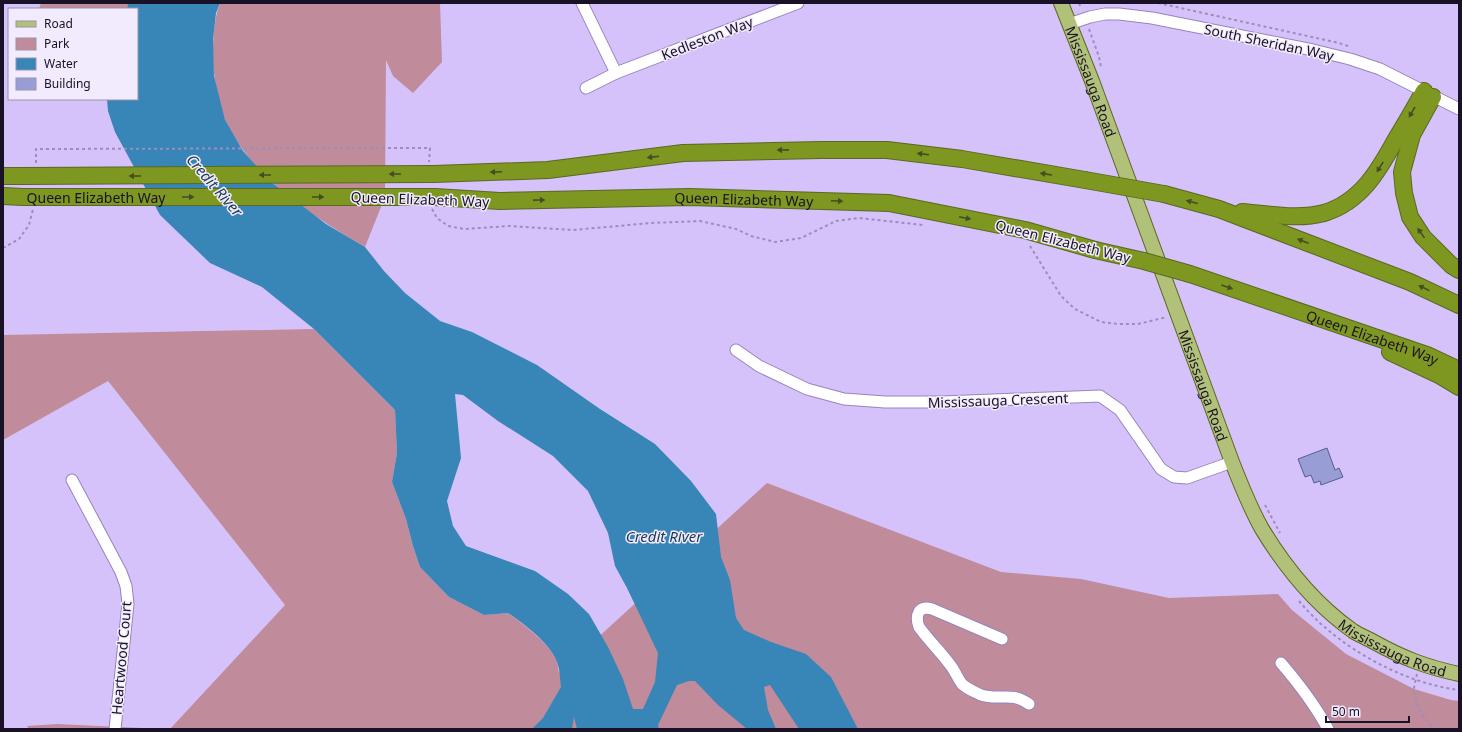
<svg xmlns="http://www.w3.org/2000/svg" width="1462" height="732" font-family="'Noto Sans',sans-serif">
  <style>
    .green { fill: #c08b9a }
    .water { fill: #3885b7; fill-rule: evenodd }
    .building { fill: #999dd5; stroke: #5a5c90 }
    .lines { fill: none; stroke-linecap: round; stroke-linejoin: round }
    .minor-casing { stroke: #9884bb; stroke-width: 13 }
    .major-casing { stroke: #5b6822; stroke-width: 16 }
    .highway-casing { stroke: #5b6822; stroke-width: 18 }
    .path { stroke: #9d8dbb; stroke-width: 2; stroke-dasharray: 3 3; stroke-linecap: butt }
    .minor { stroke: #fff; stroke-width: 11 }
    .major { stroke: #b2c179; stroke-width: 14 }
    .highway { stroke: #7e9720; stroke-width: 16 }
    .highway-bridge-casing { stroke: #5b6822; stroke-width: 18; stroke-linecap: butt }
    .highway-bridge { stroke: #7e9720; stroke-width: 16 }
    .oneway { fill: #464d23 }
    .labels { text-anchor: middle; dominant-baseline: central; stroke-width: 3; stroke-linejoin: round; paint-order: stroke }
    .street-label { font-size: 14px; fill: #191126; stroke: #f1ebfd }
    .water-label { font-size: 15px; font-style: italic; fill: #193a50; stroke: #f1ebfd }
  </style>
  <rect width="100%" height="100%" fill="#d6c2fb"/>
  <g class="green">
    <polygon points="41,3 128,3 127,9 39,9"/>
    <path d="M 220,3 L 440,3 L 442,62 L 413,93 L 393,76 L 386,60 L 385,197 L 365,247 C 317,218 263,186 234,136 C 231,131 227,126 225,120 C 218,105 214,77 213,60 C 213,41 213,22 220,3 Z"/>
    <path d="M 314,329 L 395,410 L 397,453 L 392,482 L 406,519 L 413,546 L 420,567 L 449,597 L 484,615 L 508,613 C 523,624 549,643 557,661 C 558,665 558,670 559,673 L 767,483 L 1001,572 L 1081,579 L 1169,598 L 1278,594 L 1292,610 L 1346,654 L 1414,689 L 1451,700 L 1459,701 L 1459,729 L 170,729 L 285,605 L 108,381 L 3,440 L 3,335 Z"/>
    <polygon points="57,724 163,729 29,729 27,726"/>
  </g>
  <path class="water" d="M 128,3 L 220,3 L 216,13 L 213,39 L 214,76 L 225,120 L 243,151 L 271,182 L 326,224 L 365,247 L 384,271 L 405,293 L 440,321 L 472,332 L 537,365 L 600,409 L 655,444 L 691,481 L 716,514 L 721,557 L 730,580 L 736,618 L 744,630 L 771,642 L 806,654 L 831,677 L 858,729 L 799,729 L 770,685 L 764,687 L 768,710 L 776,729 L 747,729 L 718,705 L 695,681 L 689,681 L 677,685 L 658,725 L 659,729 L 577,729 L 574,717 L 572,729 L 532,729 L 543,718 L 561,687 C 560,679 560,670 557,662 C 551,644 523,623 508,613 L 484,615 L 449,597 L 420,567 L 413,546 L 406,519 L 392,482 L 397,453 L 395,410 L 314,329 L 262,287 L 210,263 L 160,215 L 115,132 L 108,111 L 107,99 L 137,99 L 137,9 L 127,9 ZM 455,394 L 463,395 L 498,421 L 553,456 L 588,491 L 608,533 L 615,566 L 627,588 L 658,653 L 655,682 L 643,709 L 633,709 L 623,679 L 608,647 L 589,614 L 568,594 L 535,571 L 466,546 L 453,526 L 447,501 L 461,458 Z"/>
  <polygon class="building" points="1327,448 1335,470 1339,468 1343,477 1321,485 1320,481 1314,483 1311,475 1305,477 1298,459"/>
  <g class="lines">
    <defs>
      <g id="minor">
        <polyline points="582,3 616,73"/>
        <polyline points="1069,24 1090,17 1105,14 1119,14 1152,18 1313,50 1350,59 1380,69 1459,109"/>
        <polyline points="586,88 616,73 798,3"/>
        <polyline points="736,350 759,366 807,389 844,399 885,402 942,402 1100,396 1120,410 1161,469 1174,477 1187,478 1232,462"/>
        <polyline points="72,480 121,572 126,586 128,604 115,729"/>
        <path d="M 1002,639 L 932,609 C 918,605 915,616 919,627 C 929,641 941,652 951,666 C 955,671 958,679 962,684 C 967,689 975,692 981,695 C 1000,701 1011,691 1029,704"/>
        <path d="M 1281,663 C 1299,684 1315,705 1328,729"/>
      </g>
      <g id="major">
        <path id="s1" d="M 1061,3 L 1092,81 L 1232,462 C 1241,485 1250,508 1262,529 C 1285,567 1316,605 1353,631 C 1359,635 1367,638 1374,642 C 1403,658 1426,667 1459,674"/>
      </g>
      <g id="highway">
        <polyline points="1433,97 1412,135 1402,172 1404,193 1410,217 1423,237 1451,265 1459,270"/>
        <polyline points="434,174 548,170 683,153 821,150 887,150 962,159 1085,180"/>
        <polyline points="3,176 22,176"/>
        <polyline points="1164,194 1219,209 1410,282 1459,305"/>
        <polyline points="3,196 23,197"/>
        <path id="s2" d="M 435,197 L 500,201 L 690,197 L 889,203 L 1025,230 L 1095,250"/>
        <path d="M 1242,212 C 1268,214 1298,220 1324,213 C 1361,202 1379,170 1396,139 C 1406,123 1415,107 1424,91"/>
        <path id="s3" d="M 1190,274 L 1427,355 L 1459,370"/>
        <polyline points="1390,352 1439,375 1459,387"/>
      </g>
    </defs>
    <use href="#minor" class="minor-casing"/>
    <use href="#major" class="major-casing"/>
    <use href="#highway" class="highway-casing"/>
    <g class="path">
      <polyline points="1079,3 1081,8"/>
      <polyline points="1158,3 1339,43 1351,47"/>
      <polyline points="1089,29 1099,57 1101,67"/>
      <polyline points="36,163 36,149 430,148 429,162"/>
      <polyline points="432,209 437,218 448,226 464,229 509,226 573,230 651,223 700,221 736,229 751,236 775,242 801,238 836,221 859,218 923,225"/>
      <polyline points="1030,246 1061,296 1075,309 1101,322 1118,324 1138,324 1167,317"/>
      <polyline points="3,248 19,239 29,225 33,209"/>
      <polyline points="1265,505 1280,533"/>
      <path d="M 1299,601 C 1336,646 1402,683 1459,690"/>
      <path d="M 1417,674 C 1416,679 1414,685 1414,690 C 1415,704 1425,721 1435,729"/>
    </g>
    <use href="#minor" class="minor"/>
    <use href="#major" class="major"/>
    <use href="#highway" class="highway"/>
    <defs>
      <g id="highway-bridge">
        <polyline points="22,176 434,174"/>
        <polyline points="1085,180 1164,194"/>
        <path id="s4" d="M 23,197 L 435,197"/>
        <polyline points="1095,250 1144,261 1190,274"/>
      </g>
    </defs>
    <use href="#highway-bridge" class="highway-bridge-casing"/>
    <use href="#highway-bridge" class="highway-bridge"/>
  </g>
  <defs><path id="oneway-solid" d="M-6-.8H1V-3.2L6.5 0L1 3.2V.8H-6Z"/></defs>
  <g class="oneway">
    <use href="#oneway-solid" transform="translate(1412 112) rotate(120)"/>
    <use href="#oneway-solid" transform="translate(783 150) rotate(179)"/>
    <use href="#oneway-solid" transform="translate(923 154) rotate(-173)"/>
    <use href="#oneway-solid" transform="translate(653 157) rotate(173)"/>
    <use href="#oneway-solid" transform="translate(1380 167) rotate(122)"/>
    <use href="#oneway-solid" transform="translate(496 172) rotate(177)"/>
    <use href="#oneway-solid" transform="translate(395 174) rotate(180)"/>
    <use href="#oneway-solid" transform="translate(1046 174) rotate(-171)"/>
    <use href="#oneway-solid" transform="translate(265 175) rotate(180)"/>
    <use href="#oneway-solid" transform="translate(135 176) rotate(180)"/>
    <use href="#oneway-solid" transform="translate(188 197)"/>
    <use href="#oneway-solid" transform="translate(318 197)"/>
    <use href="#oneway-solid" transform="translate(539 200) rotate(-1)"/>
    <use href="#oneway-solid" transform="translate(837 201) rotate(2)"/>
    <use href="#oneway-solid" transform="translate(1192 202) rotate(-165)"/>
    <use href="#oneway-solid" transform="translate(965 218) rotate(12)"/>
    <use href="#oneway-solid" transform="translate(1421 233) rotate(-125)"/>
    <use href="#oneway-solid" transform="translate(1303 241) rotate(-159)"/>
    <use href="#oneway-solid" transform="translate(1227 287) rotate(19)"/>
    <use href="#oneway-solid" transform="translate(1424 288) rotate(-154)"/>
  </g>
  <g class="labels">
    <g class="street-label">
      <text transform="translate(707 38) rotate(-21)">Kedleston Way</text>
      <text transform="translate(1269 42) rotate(12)">South Sheridan Way</text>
      <text stroke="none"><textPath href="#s1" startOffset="84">Mississauga Road</textPath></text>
      <text stroke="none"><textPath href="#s4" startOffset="73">Queen Elizabeth Way</textPath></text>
      <text transform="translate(420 199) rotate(2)">Queen Elizabeth Way</text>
      <text stroke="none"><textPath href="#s2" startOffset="309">Queen Elizabeth Way</textPath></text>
      <text transform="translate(1063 241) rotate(14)">Queen Elizabeth Way</text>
      <text stroke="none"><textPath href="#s3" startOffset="193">Queen Elizabeth Way</textPath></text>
      <text stroke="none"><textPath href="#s1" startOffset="408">Mississauga Road</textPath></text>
      <text transform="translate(998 400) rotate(-2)">Mississauga Crescent</text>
      <text stroke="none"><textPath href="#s1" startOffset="744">Mississauga Road</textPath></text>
      <text transform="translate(121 658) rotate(-85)">Heartwood Court</text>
    </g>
    <g class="water-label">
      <text transform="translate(215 185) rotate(49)">Credit River</text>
      <text x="664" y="536">Credit River</text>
    </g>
  </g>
  <rect width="1462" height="732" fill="none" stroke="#191126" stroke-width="8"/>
  <rect x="8" y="8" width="130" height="92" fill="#f1ebfd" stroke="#9b94a7"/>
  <rect x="16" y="21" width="20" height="6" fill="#b2c179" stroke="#9b94a7"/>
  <text x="44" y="28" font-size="12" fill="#191126">Road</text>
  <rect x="16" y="38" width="20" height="12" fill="#c08b9a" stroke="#9b94a7"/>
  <text x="44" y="48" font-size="12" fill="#191126">Park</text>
  <rect x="16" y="58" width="20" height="12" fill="#3885b7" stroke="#9b94a7"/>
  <text x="44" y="68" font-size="12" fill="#191126">Water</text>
  <rect x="16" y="78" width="20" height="12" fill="#999dd5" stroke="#9b94a7"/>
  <text x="44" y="88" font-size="12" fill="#191126">Building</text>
  <path d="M1326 716v6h83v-6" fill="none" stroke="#191126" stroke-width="2"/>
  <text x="1332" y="716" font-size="12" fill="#191126" stroke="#f1ebfd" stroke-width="3" paint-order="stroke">50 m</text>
</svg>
